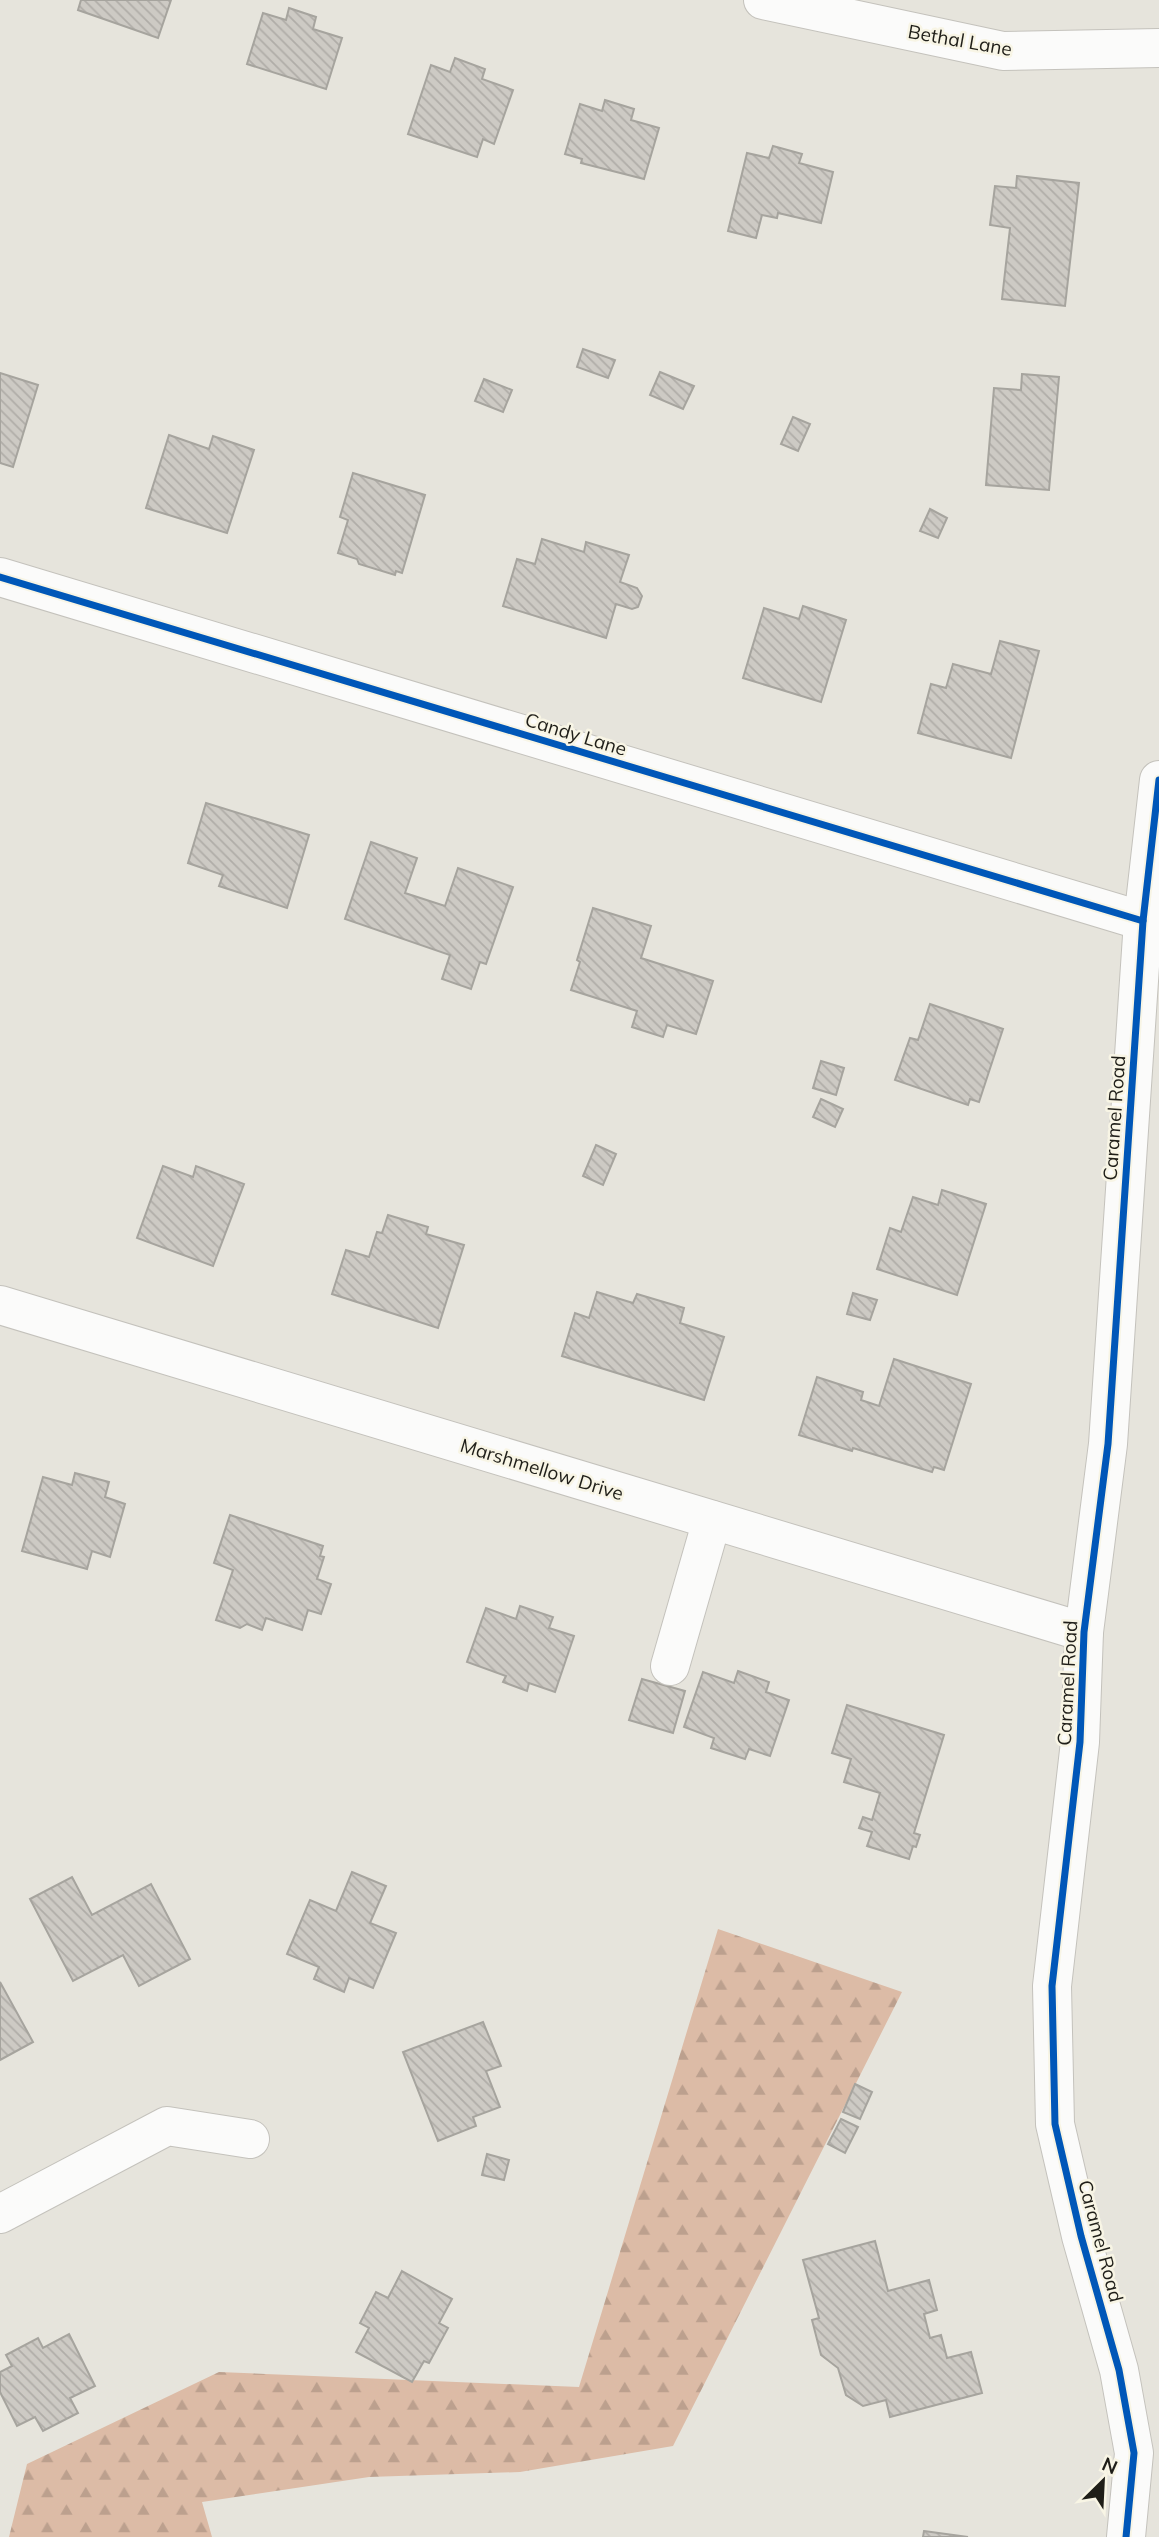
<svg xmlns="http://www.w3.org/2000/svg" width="1159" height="2537" font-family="Mulish,sans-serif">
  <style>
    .forest { fill: url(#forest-firs) }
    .building { fill: url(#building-back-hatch); stroke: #a6a49e; stroke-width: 2 }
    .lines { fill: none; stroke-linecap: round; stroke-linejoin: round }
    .minor-casing { stroke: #c4c2bc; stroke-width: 40 }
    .minor { stroke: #fbfbfa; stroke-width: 38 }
    .cycleway-casing { stroke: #f8f5e5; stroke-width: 11 }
    .cycleway { stroke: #0057b8; stroke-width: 7 }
    .labels { text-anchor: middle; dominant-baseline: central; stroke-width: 5; stroke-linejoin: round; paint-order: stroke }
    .street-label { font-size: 19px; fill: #1f1e18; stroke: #f8f5e5 }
  </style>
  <defs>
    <pattern id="forest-firs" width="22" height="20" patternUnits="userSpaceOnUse" patternTransform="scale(1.75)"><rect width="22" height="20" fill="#dcbba6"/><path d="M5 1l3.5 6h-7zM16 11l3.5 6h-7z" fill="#bca08e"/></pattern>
    <pattern id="building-back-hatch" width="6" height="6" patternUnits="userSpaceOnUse" patternTransform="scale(1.75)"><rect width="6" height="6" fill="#cdcac4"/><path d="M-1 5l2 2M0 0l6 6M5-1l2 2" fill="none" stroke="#b0ada8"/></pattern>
  </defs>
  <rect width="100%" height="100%" fill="#e6e4dc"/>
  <polygon class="forest" points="718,1929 902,1992 673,2446 520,2472 369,2477 202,2502 212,2537 9,2537 27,2464 219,2372 579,2387"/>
  <g class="building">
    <polygon points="81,0 171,0 158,38 78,10"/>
    <polygon points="289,8 316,17 313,29 342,38 326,89 247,64 263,13 286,20"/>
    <polygon points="455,58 485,69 482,79 513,90 494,144 483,139 477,157 408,134 431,65 450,72"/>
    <polygon points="605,100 634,109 631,120 659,128 644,179 581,163 582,159 565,154 580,104 602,111"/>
    <polygon points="773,146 802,154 799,163 833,172 821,223 778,213 777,218 762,215 756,238 728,231 747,153 769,158"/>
    <polygon points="1017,176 1079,183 1065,306 1002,299 1010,228 990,225 995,186 1016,188"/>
    <polygon points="583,349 615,360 608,378 577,367"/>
    <polygon points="660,372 694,386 683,409 650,395"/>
    <polygon points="0,373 38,385 13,467 0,463"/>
    <polygon points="1022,374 1059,377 1049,490 986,485 994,388 1021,390"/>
    <polygon points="484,379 512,390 503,412 475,401"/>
    <polygon points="793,417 810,424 798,451 781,444"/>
    <polygon points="169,435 209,449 213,436 254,450 227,533 146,508"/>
    <polygon points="353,473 425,495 402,573 396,571 395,575 359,564 357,559 338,553 348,520 340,517"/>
    <polygon points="930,509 947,518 938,538 920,531"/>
    <polygon points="542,539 584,552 586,542 629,555 620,582 637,588 642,596 638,607 632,609 616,604 606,638 503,606 517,559 535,564"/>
    <polygon points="803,606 846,620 821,702 743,678 764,608 799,619"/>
    <polygon points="1000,641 1039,651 1011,758 918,733 931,684 946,688 953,664 991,674"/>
    <polygon points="206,803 309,835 287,908 219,886 223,875 188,863"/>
    <polygon points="371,842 417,858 405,893 445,906 458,868 513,887 486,964 480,962 471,989 442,979 450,955 345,919"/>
    <polygon points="593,908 651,926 641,958 713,981 696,1034 667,1025 663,1037 632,1027 637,1011 571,990 580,962 577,960"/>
    <polygon points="930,1004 1003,1029 979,1102 970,1099 968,1105 895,1080 910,1038 918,1040"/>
    <polygon points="821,1061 844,1068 836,1095 813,1088"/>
    <polygon points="821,1099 843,1109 835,1127 813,1117"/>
    <polygon points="596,1145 616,1154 603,1185 583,1176"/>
    <polygon points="163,1166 193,1177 196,1166 244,1184 213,1266 137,1238"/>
    <polygon points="942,1190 986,1204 957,1295 877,1269 890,1228 901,1232 913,1197 938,1205"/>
    <polygon points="388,1215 428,1227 426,1234 464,1245 438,1328 332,1294 346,1250 369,1257 377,1232 382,1233"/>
    <polygon points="597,1292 633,1303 637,1294 684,1308 680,1323 724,1337 704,1400 562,1356 575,1313 589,1318"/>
    <polygon points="853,1293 877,1300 870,1320 847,1314"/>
    <polygon points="894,1359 971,1384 944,1470 934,1467 932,1472 853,1448 852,1451 799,1435 817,1377 863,1392 861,1400 879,1406"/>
    <polygon points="75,1473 109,1482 105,1497 125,1504 110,1557 92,1551 87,1569 22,1551 43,1477 72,1485"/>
    <polygon points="230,1515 323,1546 320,1556 324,1557 317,1579 331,1584 321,1614 308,1610 302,1630 266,1618 262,1630 247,1624 240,1628 216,1620 233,1570 214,1563"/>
    <polygon points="520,1606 553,1617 549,1628 574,1636 555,1692 529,1683 527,1691 503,1682 506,1676 467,1662 486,1608 516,1619"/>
    <polygon points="738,1671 769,1682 766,1692 789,1700 770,1756 749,1749 745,1759 711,1748 714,1738 684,1727 703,1672 734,1683"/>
    <polygon points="642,1679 685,1691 673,1733 629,1720"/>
    <polygon points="847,1705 944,1735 914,1833 920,1835 916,1847 913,1846 909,1859 867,1846 872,1832 859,1828 863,1817 872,1820 880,1793 844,1782 851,1759 832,1753"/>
    <polygon points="352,1872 386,1886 370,1923 396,1933 373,1988 349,1978 344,1992 314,1979 319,1967 287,1954 310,1900 336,1911"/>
    <polygon points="72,1877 92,1915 151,1884 190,1959 139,1986 123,1955 73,1981 30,1899"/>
    <polygon points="0,1982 33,2042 0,2060"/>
    <polygon points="483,2022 501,2066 486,2071 500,2107 473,2117 476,2126 438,2141 403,2052"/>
    <polygon points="855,2084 872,2092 860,2119 843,2112"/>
    <polygon points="841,2119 858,2127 845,2153 828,2144"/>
    <polygon points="487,2154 509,2160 504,2180 482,2175"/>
    <polygon points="875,2241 888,2291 929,2280 937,2310 924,2314 930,2338 941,2335 947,2358 971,2352 982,2393 890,2417 886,2400 863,2406 846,2395 838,2368 821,2355 812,2320 819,2318 803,2260"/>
    <polygon points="402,2271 452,2299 439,2323 448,2328 429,2363 424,2361 412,2382 356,2352 369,2328 360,2323 376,2292 388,2298"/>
    <polygon points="69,2334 95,2386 70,2398 78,2413 43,2431 35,2417 17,2426 0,2392 0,2372 12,2366 6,2355 38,2338 43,2348"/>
    <polygon points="924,2531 968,2537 923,2537"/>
  </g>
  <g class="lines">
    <defs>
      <g id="minor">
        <polyline points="763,0 1003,51 1159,48"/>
        <polyline points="0,577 1143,921"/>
        <polyline points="0,1305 1084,1632"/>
        <polyline points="670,1666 712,1520"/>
        <polyline points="0,2214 167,2126 250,2139"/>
        <polyline points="1126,2537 1134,2453 1119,2370 1081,2236 1055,2124 1052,1986 1080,1742 1084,1632 1108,1444 1143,921 1159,780"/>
      </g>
    </defs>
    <use href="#minor" class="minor-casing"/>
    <use href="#minor" class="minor"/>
    <defs>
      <g id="cycleway">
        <polyline points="0,577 1143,921"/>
        <polyline points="1126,2537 1134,2453 1119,2370 1081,2236 1055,2124 1052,1986 1080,1742 1084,1632 1108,1444 1143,921 1159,780"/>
      </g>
    </defs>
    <use href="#cycleway" class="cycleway-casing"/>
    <use href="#cycleway" class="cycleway"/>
  </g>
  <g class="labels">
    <g class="street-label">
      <text transform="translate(960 40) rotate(10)">Bethal Lane</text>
      <text transform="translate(576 734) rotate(17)">Candy Lane</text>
      <text transform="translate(1114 1118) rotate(-86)">Caramel Road</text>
      <text transform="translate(542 1469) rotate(17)">Marshmellow Drive</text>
      <text transform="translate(1067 1683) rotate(-87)">Caramel Road</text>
      <text transform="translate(1101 2241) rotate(75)">Caramel Road</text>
    </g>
  </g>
  <g transform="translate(1103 2481) rotate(24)" stroke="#f8f5e5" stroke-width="5" paint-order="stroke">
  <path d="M0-5L12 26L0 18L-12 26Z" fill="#1f1e18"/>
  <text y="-10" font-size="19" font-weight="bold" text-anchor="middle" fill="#1f1e18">N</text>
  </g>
</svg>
